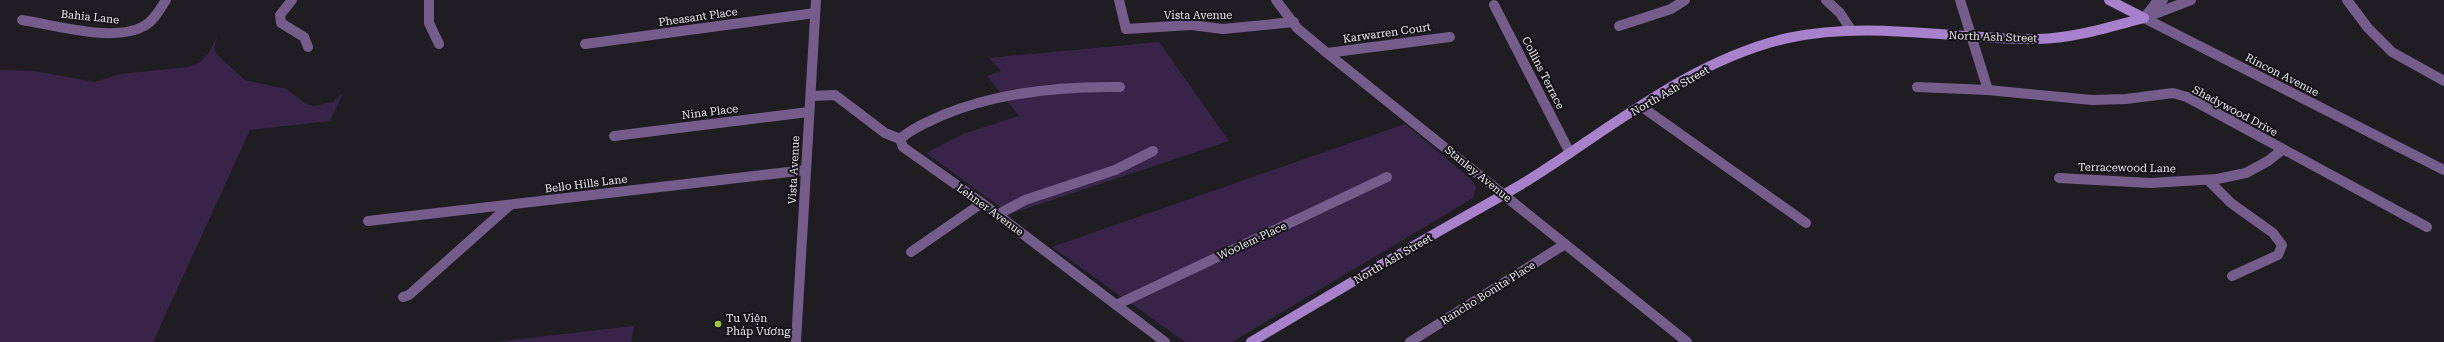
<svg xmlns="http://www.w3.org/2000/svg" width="2444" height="342" font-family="'Roboto Serif',serif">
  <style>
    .green { fill: #382449 }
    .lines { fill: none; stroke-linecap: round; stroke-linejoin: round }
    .minor { stroke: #755d8b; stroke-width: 10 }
    .tertiary { stroke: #755d8b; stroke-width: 10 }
    .secondary { stroke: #a781cb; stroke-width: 10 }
    .poi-dot { fill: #98cb37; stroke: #161419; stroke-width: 1.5 }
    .labels { text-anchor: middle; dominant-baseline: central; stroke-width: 4; stroke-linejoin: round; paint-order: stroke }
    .street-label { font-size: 11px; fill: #eae8ec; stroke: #161419 }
    .poi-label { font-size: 11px; fill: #eae8ec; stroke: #161419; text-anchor: start }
  </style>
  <rect width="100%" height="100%" fill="#1f1d22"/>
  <g class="green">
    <polygon points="218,36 214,47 216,54 245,80 286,89 306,104 314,106 333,102 343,93 330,121 250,130 153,342 0,342 0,70 34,71 95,82 120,74 188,67 200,62 208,54"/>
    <polygon points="1159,42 1229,141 1010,214 926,153 963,134 1019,116 987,76 1001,71 989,58"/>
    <polygon points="1405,124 1472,180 1476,188 1473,198 1232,342 1185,342 1052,247"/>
    <polygon points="634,326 631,342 496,342 633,326"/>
  </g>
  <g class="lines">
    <g class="minor">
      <polyline points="292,0 280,15 281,23 304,37 308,47"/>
      <polyline points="429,0 429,23 439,44"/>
      <polyline points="1119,0 1126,29 1191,25 1223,29 1294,22"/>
      <polyline points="1826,0 1840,13 1851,30"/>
      <polyline points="1960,0 1988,90"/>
      <polyline points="2347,0 2368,28 2392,52 2444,81"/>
      <polyline points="1494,5 1570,153"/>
      <polyline points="2144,18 2191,0"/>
      <polyline points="2144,18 2155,4 2163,0"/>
      <path d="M 22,20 C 54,25 115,43 144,26 C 154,21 160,9 166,0"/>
      <polyline points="1619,26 1671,9 1685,0"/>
      <polyline points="585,44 815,13"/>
      <polyline points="1327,53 1450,37"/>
      <polyline points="1917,87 1988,90 2092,100 2126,99 2173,93 2187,97 2427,227"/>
      <polyline points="811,96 835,95 885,133 900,139"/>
      <polyline points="1642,107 1806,223"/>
      <polyline points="614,136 809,112"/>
      <polyline points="900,139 903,147 982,203 1165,342"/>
      <path d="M 900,139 C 912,128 928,122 943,115 C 999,92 1059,86 1120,87"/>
      <polyline points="2059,178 2150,183 2217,179 2246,173 2268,161 2282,150"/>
      <polyline points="2208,180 2231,203 2273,233 2282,245 2278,255 2232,276"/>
      <polyline points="997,215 1025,200 1115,170 1153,151"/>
      <polyline points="368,221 806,170"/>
      <polyline points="911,252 982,203"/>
      <polyline points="403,297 409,295 510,205"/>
      <polyline points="1116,305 1387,177"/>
      <polyline points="1410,342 1565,244"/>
    </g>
    <g class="tertiary">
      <polyline points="1276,0 1297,28 1327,53 1687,342"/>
      <polyline points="2144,18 2444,170"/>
      <polyline points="796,342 816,0"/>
    </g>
    <g class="secondary">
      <polyline points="2109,0 2144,18"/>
      <path d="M 1251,342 C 1317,303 1383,263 1450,225 C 1476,210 1502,196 1527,181 C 1610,129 1691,60 1788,38 C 1871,20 1955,40 2038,39 C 2075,38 2109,27 2144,18"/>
    </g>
  </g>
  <circle class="poi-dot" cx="718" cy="324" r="4"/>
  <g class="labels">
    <g class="street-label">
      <text x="1198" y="15">Vista Avenue</text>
      <text transform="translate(90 17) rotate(6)">Bahia Lane</text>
      <text transform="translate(698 17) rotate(-8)">Pheasant Place</text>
      <text transform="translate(1387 33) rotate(-8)">Karwarren Court</text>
      <text transform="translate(1993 37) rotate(2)">North Ash Street</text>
      <text transform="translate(1543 73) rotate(63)">Collins Terrace</text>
      <text transform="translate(2282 75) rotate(27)">Rincon Avenue</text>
      <text transform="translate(1670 91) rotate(-30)">North Ash Street</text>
      <text transform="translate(2235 111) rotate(28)">Shadywood Drive</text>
      <text transform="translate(710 112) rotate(-7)">Nina Place</text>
      <text transform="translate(2127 168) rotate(1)">Terracewood Lane</text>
      <text transform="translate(794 170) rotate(-87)">Vista Avenue</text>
      <text transform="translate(1478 174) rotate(39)">Stanley Avenue</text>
      <text transform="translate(586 184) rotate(-7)">Bello Hills Lane</text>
      <text transform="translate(990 210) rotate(36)">Lehner Avenue</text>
      <text transform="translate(1252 241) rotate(-25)">Woolem Place</text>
      <text transform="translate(1393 259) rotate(-30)">North Ash Street</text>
      <text transform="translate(1488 293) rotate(-32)">Rancho Bonita Place</text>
    </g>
    <g class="poi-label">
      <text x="726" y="318">Tu Viện<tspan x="726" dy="13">Pháp Vương</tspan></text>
    </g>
  </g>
</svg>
